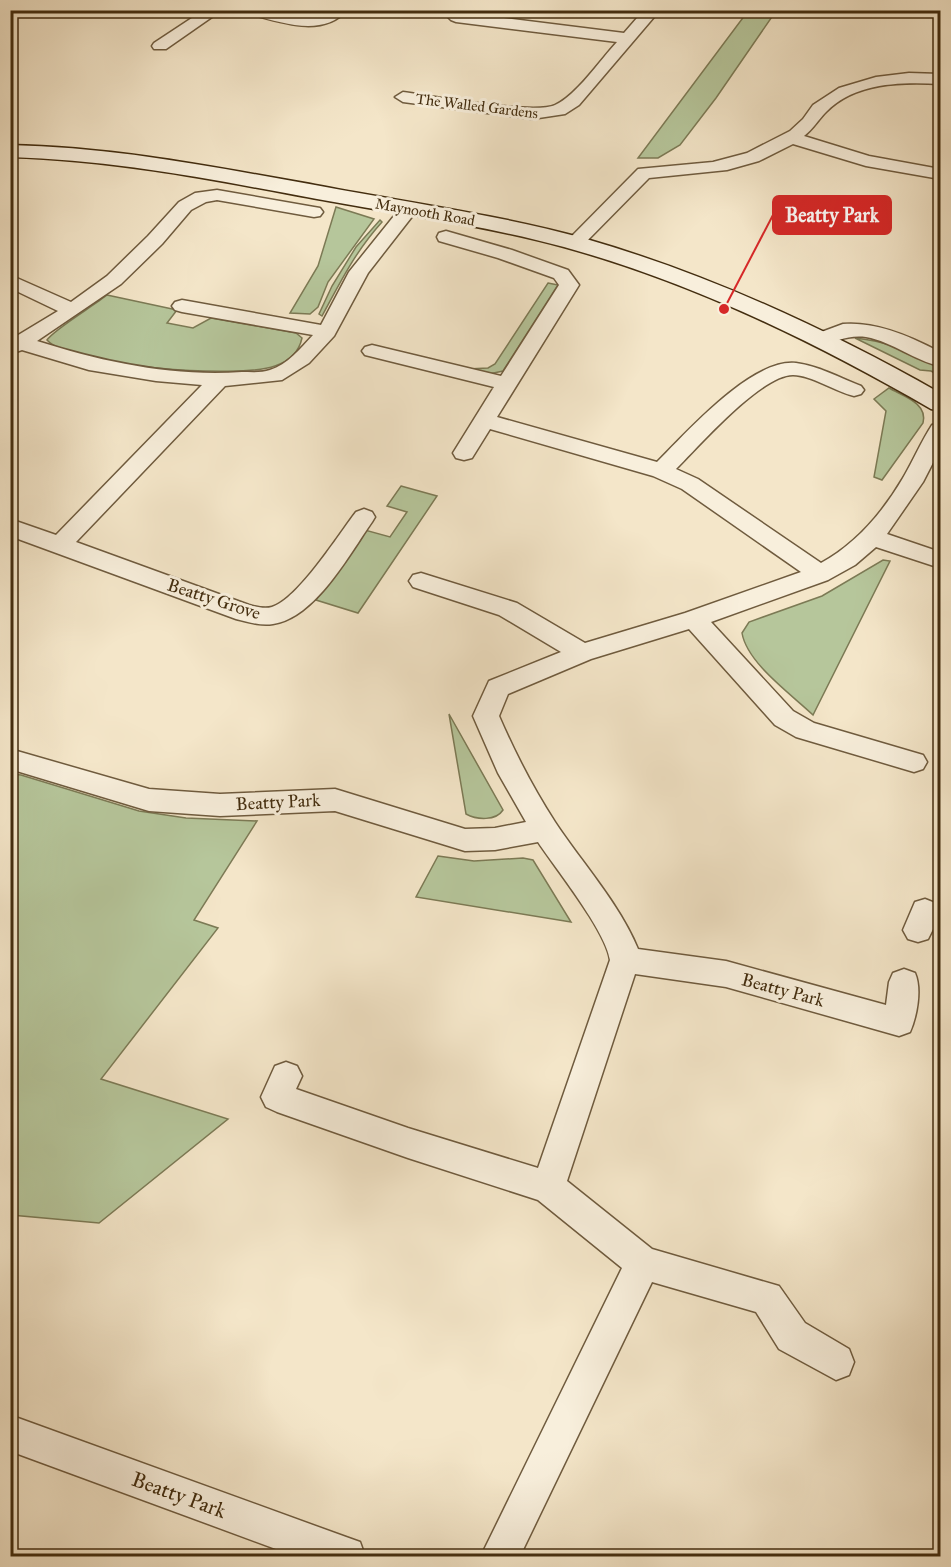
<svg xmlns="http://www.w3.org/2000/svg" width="951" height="1567" font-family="'IM FELL Great Primer',serif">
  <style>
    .green { fill: #b6c69b; stroke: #7c7a55; stroke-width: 1.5 }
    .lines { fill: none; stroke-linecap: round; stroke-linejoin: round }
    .minor-casing { stroke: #6f5b3e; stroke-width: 3 }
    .secondary-casing { stroke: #432d0f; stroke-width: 3 }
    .minor { fill: #f8efdc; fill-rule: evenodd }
    .secondary { fill: #f8efdc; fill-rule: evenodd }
    .labels { text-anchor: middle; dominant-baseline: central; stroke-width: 6; stroke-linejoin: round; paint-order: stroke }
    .far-street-label { font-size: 15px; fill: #432d0f; stroke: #f8efdc }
    .street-label { font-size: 18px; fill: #432d0f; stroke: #f8efdc }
    .near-street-label { font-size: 21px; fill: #432d0f; stroke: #f8efdc }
    .leader { fill: none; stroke: #d62828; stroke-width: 2 }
    .callout-dot { fill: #d62828; stroke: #f8efdc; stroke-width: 2 }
    .callout { fill: #d62828; stroke: #d62828; stroke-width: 2 }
    .callout-label { font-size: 20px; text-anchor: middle; font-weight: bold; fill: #fff }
  </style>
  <rect width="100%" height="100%" fill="#f4e6c9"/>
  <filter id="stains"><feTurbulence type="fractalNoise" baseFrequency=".00333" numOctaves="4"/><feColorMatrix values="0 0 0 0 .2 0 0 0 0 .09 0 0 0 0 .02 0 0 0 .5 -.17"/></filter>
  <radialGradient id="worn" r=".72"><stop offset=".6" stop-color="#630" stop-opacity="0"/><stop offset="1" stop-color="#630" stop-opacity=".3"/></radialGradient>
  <g class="green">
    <polygon points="748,11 776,11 716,98 680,145 658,158 638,158"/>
    <polygon points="336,207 374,219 328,282 318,307 310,314 290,313 318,266"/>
    <path d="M 380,220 L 382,222 C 355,252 341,281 322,316 L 319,314 L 332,286 L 356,247 Z"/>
    <polygon points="548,283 558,285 503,371 489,374 467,369 488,368 495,364"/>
    <path d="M 107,295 L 177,310 L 167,323 L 193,328 L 211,318 L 296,333 L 302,338 C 299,352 290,361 275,366 C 240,379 71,367 47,340 C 53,330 95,305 107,295 Z"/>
    <path d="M 855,338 C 887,341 912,352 940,366 L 940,376 L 931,371 L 920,370 Z"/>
    <path d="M 889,388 C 903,396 928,403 923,423 L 882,480 L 874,477 L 886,411 L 874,399 Z"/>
    <polygon points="401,486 437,496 358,613 316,600 365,530 390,537 407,512 387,506"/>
    <path d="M 883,560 L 890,561 L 813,715 C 791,694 747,663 742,633 L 749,622 L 822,596 Z"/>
    <path d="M 449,714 L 503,810 C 496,821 477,820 466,814 Z"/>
    <polygon points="11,774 21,775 139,811 186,818 257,821 194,920 218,928 101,1079 228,1119 99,1223 11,1215"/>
    <polygon points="438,856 474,861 523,858 533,860 571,922 416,897"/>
  </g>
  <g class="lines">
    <defs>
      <g id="minor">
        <polygon points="204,10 222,10 166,49 154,49 152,46 154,43"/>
        <path d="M 244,10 L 272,10 L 308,17 L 329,10 L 347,10 C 322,39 277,21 246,13 Z"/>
        <path d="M 644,10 L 660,10 L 579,105 L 565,114 L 532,119 L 403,102 L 395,97 L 403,92 C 433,96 533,115 555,105 C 576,96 601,59 617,42 L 456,22 L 451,20 L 448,17 L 451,14 L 456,12 L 624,33 Z"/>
        <path d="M 909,73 L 940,74 L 940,84 C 902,82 855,82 826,112 C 818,120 813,129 804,136 L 869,156 L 940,169 L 940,179 L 866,166 L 793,144 L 759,161 L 727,170 L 649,178 L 581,247 L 567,247 L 565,243 L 638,169 L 713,162 L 747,153 L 790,131 L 803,119 L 813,105 L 839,88 L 876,77 Z"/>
        <path d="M 217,190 L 314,207 L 320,208 L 323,212 L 320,216 L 314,217 L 217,200 L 206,202 L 191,210 L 162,244 L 121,284 L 37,341 C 103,362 173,377 242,372 C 251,372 262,373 270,370 C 287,365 301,348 313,335 L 182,312 L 175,310 L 172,306 L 175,302 L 182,300 L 321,325 L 349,272 L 402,206 L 414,206 L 417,210 L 414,214 L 368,273 L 334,336 L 309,363 L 282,380 L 225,386 L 76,542 L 249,605 C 256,607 265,609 272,607 C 298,599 339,534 356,512 L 364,509 L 372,512 L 375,517 L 372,522 C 349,555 315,618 273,624 C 261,626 248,622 236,619 L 10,536 L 10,519 L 56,535 L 202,385 L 156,381 L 89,370 L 22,350 L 10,354 L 10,340 L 58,311 L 10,288 L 10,275 L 71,302 L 107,276 L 148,236 L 179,202 L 195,193 Z"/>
        <path d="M 446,231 L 512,250 L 568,270 L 579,285 L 497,417 L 657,462 C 686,433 752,358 796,363 C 819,366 840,378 861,386 L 864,390 L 861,394 L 854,396 C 836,392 811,375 793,375 C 761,375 699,446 676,469 L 698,479 L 821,563 C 856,544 883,512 903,478 C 913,461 921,442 932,425 L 940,423 L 940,449 L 923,482 L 887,534 L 940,552 L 940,568 L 876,547 L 855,565 L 828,580 L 711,622 L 793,711 L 814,723 L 923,755 L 927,762 L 923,769 L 914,772 L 796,737 L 775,725 L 689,629 L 591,659 L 508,694 L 499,716 C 515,753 533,788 555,822 C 582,863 619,903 638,949 L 726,961 L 886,1005 L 889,982 L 893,973 L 904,969 L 915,973 C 922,989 917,1016 910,1032 L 899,1036 L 726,987 L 635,974 L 567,1181 L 652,1249 L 779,1286 L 805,1323 L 849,1349 L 854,1362 L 849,1375 L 836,1380 L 779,1349 L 756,1312 L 652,1282 L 520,1556 L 481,1556 L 622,1268 L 538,1200 L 408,1158 L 277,1112 L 266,1107 L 261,1097 L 275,1066 L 286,1062 L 297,1066 L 302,1076 L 296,1089 L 408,1128 L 538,1168 L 610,960 C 606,931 556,869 538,842 L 495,850 L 465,851 L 335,811 L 220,816 L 149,811 L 10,769 L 10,749 L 149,789 L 220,794 L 335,789 L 465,829 L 495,828 L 526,822 L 498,773 L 473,716 L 489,681 L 561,652 L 499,615 L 413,587 L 409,581 L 413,575 L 421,573 L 517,603 L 585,643 L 685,613 L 801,572 L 682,489 L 653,476 L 490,429 L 472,458 L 464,460 L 456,458 L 453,453 L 494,387 L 365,355 L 362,351 L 365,347 L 372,345 L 501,376 L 559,285 L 554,278 L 498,258 L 439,241 L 437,237 L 439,233 Z"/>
        <path d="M 843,324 C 876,321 912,337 940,352 L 940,366 C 915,361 893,342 866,337 C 844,334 832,346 816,342 L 813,338 L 816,334 Z"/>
        <polygon points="925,899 940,905 940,929 934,927 928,939 918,942 908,939 903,930 915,902"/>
        <polygon points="10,1418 18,1418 346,1537 360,1542 365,1556 295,1556 18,1454 10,1455"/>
      </g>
      <path id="secondary" d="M 10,145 C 114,147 214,167 315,185 C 404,202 495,214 583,238 C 709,274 827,329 940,393 L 940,411 L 931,409 C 815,342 694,283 564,247 C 483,225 399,214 317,199 C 215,180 115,160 10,157 Z"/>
    </defs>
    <use href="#minor" class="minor-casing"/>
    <use href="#secondary" class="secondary-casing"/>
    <use href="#minor" class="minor"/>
    <use href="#secondary" class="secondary"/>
  </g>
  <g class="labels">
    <g class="far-street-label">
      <text transform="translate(477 106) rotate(7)">The Walled Gardens</text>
      <text transform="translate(425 212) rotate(10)">Maynooth Road</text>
    </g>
    <g class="street-label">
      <text transform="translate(214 599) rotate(18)">Beatty Grove</text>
      <text transform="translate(278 802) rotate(-3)">Beatty Park</text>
      <text transform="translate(783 990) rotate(15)">Beatty Park</text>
    </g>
    <g class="near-street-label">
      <text transform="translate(179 1495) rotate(20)">Beatty Park</text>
    </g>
  </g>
  <path class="leader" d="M724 309L773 215"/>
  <circle class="callout-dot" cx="724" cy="309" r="6"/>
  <rect class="callout" x="773" y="196" width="118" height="38" rx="6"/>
  <g class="callout-label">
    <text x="832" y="222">Beatty Park</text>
  </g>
  <rect width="951" height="1567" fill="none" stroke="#f4e6c9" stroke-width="36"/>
  <rect x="12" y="12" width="927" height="1543" fill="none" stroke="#432d0f" stroke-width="3"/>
  <rect x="18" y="18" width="915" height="1531" fill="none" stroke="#432d0f" stroke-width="1.5"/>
  <rect width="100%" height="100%" filter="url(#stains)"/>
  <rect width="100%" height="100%" fill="url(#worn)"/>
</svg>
